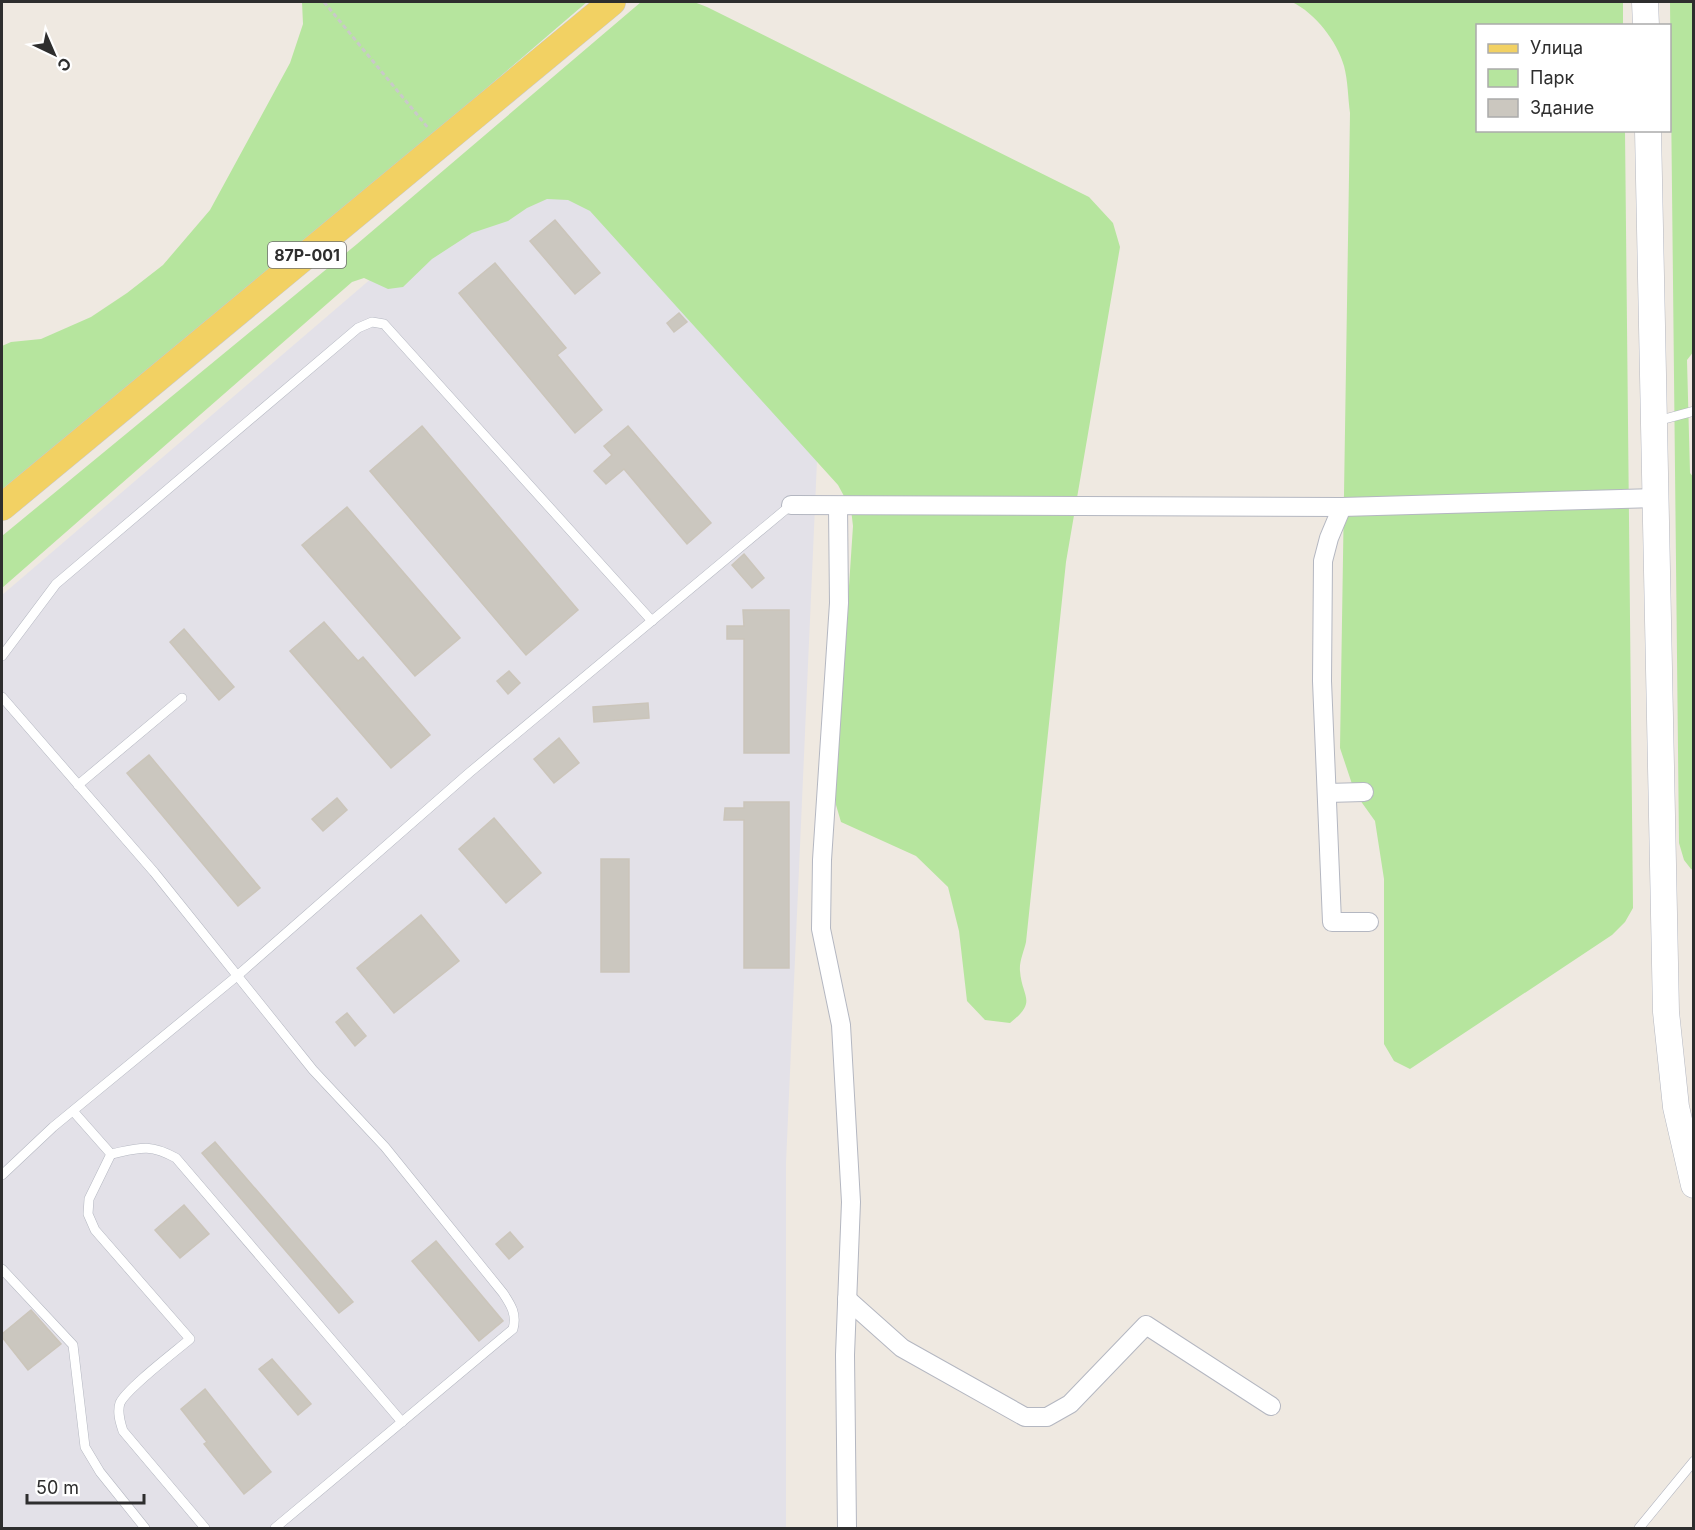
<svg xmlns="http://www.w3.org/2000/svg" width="1695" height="1530" font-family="Inter,sans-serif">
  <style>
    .industrial { fill: #e3e1e8 }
    .green { fill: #b6e59e }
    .building { fill: #cbc7bf; stroke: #cbc5ba; stroke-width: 1.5 }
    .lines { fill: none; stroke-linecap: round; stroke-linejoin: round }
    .lane-casing { stroke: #b4b7c1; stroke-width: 10 }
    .street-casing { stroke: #b4b7c1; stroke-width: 20 }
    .secondary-casing { stroke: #b4b7c1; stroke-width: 27 }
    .primary-casing { stroke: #c9c9c9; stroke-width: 28 }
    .path { stroke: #c9c9c9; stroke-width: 3; stroke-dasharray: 4.5 3; stroke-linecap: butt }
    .lane { stroke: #fff; stroke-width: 9 }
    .street { stroke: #fff; stroke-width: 18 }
    .secondary { stroke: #fff; stroke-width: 26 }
    .primary { stroke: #f2d163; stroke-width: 27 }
    .labels { text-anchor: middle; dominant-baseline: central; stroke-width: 4.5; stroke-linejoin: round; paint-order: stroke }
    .shield { fill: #fff; stroke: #6d6d6d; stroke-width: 1.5 }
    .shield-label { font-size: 16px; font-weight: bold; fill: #2e2e2e }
  </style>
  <rect width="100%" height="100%" fill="#efe9e1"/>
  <polygon class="industrial" points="557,124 817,461 786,1163 786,1528 2,1528 2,595 380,271"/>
  <g class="green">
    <polygon points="302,2 587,2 335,218 2,490 2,346 11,342 41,339 91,317 127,293 163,265 210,210 290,63 303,24"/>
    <path d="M 641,2 L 694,2 L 707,7 L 1089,197 L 1113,223 L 1120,247 L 1066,562 L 1026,942 C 1024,951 1019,962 1020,971 C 1022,998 1038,1001 1010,1023 L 985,1020 L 967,1001 L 959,931 L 948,887 L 916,856 L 841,822 L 836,805 L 836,781 L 853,526 L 851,509 L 838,485 L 590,211 L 568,200 L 547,199 L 527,208 L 508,221 L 472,233 L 432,259 L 403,287 L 388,289 L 364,278 L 352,282 L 2,588 L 2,536 L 357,244 Z"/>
    <path d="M 1292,2 L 1623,2 L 1623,25 L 1478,26 L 1478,130 L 1625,131 L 1633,908 L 1625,922 L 1612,935 L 1410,1069 L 1394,1061 L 1384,1044 L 1384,879 L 1375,821 L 1355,793 L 1340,748 L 1350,113 C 1348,98 1348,81 1344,66 C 1337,41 1315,13 1292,2 Z"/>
    <polygon points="1670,2 1694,2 1694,351 1687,360 1690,473 1694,478 1693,870 1691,869 1684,860 1679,843"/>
  </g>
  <g class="building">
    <polygon points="555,220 600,273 575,294 530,241"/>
    <polygon points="495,263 566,348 557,355 602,410 575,433 459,293"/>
    <polygon points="679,313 687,322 674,332 667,323"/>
    <polygon points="422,426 578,610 526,655 370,471"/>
    <polygon points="628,426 711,523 687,544 624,469 606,484 594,471 612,455 604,446"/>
    <polygon points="347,507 460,638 415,676 302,545"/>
    <polygon points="744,554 764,578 752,588 732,565"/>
    <polygon points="743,610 789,610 789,753 744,753 744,639 727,639 727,626 744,626"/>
    <polygon points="324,622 358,661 363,657 430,735 391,768 290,651"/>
    <polygon points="184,629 234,687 219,700 170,642"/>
    <polygon points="509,671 520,683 508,694 497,681"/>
    <polygon points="648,703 649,718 594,722 593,707"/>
    <polygon points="559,738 579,763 554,783 534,759"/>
    <polygon points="149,755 260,888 238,906 127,773"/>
    <polygon points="337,798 347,810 323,831 312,819"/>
    <polygon points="744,802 789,802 789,968 744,968 744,820 724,820 725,808 744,808"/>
    <polygon points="494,818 541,873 506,903 459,849"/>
    <rect x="601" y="859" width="28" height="113"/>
    <polygon points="421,915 459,961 394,1013 357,968"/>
    <polygon points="347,1013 366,1036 355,1046 336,1022"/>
    <polygon points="215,1142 353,1302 339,1313 202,1153"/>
    <polygon points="184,1205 209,1234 180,1258 155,1230"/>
    <polygon points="510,1232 523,1247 509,1259 496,1244"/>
    <polygon points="436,1241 503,1321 479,1341 412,1261"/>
    <polygon points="31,1310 61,1344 28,1370 2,1337 2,1334"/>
    <polygon points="272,1359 311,1404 298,1415 259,1369"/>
    <polygon points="205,1389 271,1472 244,1494 204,1444 207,1442 181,1409"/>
  </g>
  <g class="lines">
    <defs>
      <g id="lane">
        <polyline points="1657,421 1694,411"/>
        <polyline points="2,656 56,584 358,328 372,322 384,324 652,621"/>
        <path d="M 2,697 L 154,872 L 313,1070 L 385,1147 L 503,1293 C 511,1305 517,1314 513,1329 L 275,1528"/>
        <polyline points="78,785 182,698"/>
        <path d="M 73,1111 L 111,1154 L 89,1199 L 88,1214 L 95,1230 L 190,1339 C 176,1351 126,1389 120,1403 C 117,1412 120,1422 123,1431 L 205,1528"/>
        <path d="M 111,1154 C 139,1148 149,1143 176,1158 L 402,1422"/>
        <polyline points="2,1175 53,1127 237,976 469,773 791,505"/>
        <polyline points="2,1269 73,1345 85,1447 100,1472 145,1528"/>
        <polyline points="1639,1528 1694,1461"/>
      </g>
      <g id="street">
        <polyline points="791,505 1342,507 1656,498"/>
        <polyline points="838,506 839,603 822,860 821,929 841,1025 851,1202 845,1355 847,1528"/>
        <polyline points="1342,507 1329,538 1323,561 1322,681 1332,922 1369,922"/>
        <polyline points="1327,793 1364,792"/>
        <polyline points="847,1299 902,1348 1025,1417 1047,1417 1070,1404 1146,1325 1271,1406"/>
      </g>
      <g id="secondary">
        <polyline points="1645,2 1646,26"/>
        <polyline points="1648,130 1666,1012 1676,1107 1694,1185"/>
      </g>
      <polyline id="primary" points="2,507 612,2"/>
    </defs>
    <use href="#lane" class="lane-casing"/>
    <use href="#street" class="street-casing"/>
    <use href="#secondary" class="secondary-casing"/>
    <use href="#primary" class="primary-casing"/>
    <polyline class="path" points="324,2 429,129"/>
    <use href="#lane" class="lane"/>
    <use href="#street" class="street"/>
    <use href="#secondary" class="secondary"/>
    <use href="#primary" class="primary"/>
  </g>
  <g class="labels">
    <rect class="shield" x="268" y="242" width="78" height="26" rx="4.5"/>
    <g class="shield-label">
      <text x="307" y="255">87Р-001</text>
    </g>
  </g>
  <rect width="1695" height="1530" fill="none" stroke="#2e2e2e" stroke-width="6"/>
  <rect x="1476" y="24" width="195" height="108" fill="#ffffff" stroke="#ababab" stroke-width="1.5"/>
  <rect x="1488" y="44" width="30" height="9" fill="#f2d163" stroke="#ababab" stroke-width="1.5"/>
  <text x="1530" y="54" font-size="18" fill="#2e2e2e">Улица</text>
  <rect x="1488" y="69" width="30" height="18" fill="#b6e59e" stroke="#ababab" stroke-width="1.5"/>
  <text x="1530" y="84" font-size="18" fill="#2e2e2e">Парк</text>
  <rect x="1488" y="99" width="30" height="18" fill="#cbc7bf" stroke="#ababab" stroke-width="1.5"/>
  <text x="1530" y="114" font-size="18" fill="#2e2e2e">Здание</text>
  <g transform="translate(54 54) rotate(136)" stroke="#ffffff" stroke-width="4.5" paint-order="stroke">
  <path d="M0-4.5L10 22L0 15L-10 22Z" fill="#2e2e2e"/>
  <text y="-9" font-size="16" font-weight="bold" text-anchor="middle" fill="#2e2e2e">С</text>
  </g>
  <path d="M27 1494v9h117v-9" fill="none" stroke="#2e2e2e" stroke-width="3"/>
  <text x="36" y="1494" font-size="18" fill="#2e2e2e" stroke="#ffffff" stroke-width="4.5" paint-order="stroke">50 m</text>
</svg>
